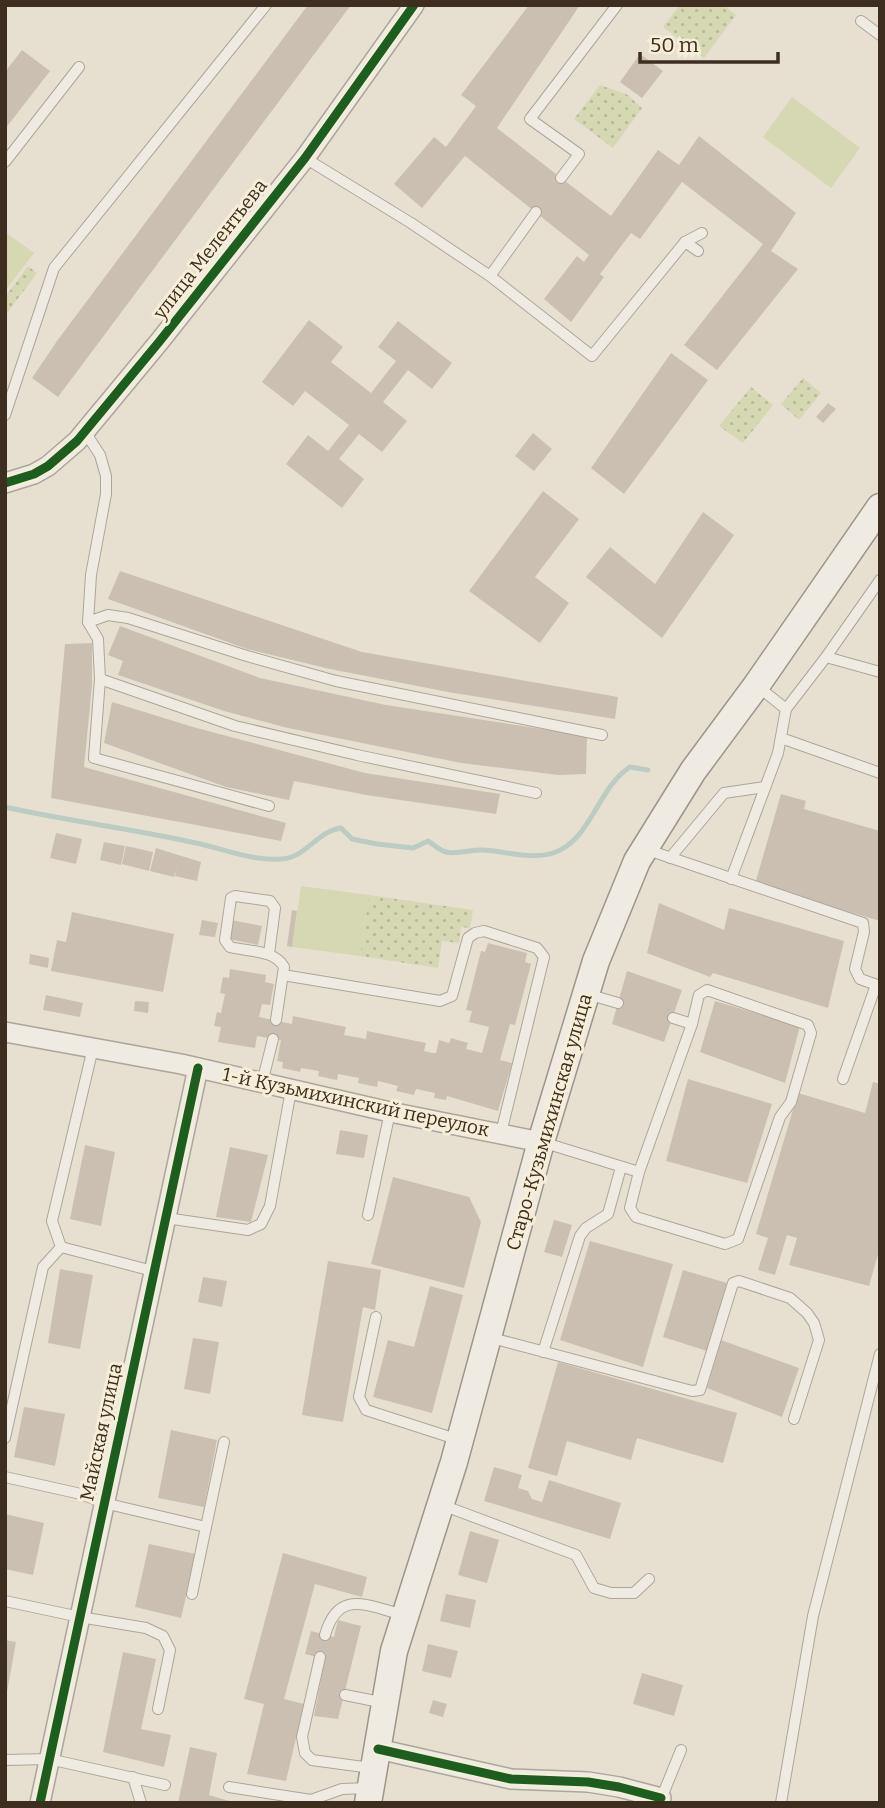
<svg xmlns="http://www.w3.org/2000/svg" width="885" height="1808" font-family="Bitter,serif">
  <style>
    .park { fill: url(#park-dots) }
    .pitch { fill: #d6d7b3 }
    .lines { fill: none; stroke-linecap: round; stroke-linejoin: round }
    .stream { stroke: #bcccc2; stroke-width: 5 }
    .building { fill: #cbbfb2 }
    .lane-casing { stroke: #ada599; stroke-width: 12 }
    .street-casing { stroke: #ada599; stroke-width: 22 }
    .secondary-casing { stroke: #9c958a; stroke-width: 29 }
    .lane { stroke: #efebe3; stroke-width: 10 }
    .street { stroke: #efebe3; stroke-width: 19 }
    .secondary { stroke: #efebe3; stroke-width: 26 }
    .cycleway-casing { stroke: #f7eed8; stroke-width: 13 }
    .cycleway { stroke: #1b5e20; stroke-width: 9 }
    .labels { text-anchor: middle; dominant-baseline: central; stroke-width: 6; stroke-linejoin: round; paint-order: stroke }
    .street-label { font-size: 19px; fill: #3d2e20; stroke: #f7eed8 }
  </style>
  <defs>
    <pattern id="park-dots" width="8" height="8" patternUnits="userSpaceOnUse" patternTransform="scale(1.75)"><rect width="8" height="8" fill="#d6d7b3"/><path d="M2 2h.1M6 6h.1" fill="none" stroke="#b9b99a" stroke-width="1.8" stroke-linecap="round"/></pattern>
  </defs>
  <rect width="100%" height="100%" fill="#e7e0d1"/>
  <g class="park">
    <polygon points="680,5 724,5 736,15 704,58 663,27"/>
    <polygon points="600,85 628,95 642,108 613,148 574,119"/>
    <polygon points="28,266 37,273 5,316 5,297"/>
    <polygon points="803,378 821,393 799,420 781,404"/>
    <polygon points="751,387 773,405 743,443 719,426"/>
    <polygon points="369,895 473,910 470,928 461,927 459,943 442,941 438,968 360,956"/>
  </g>
  <g class="pitch">
    <polygon points="792,97 860,148 831,188 763,137"/>
    <polygon points="5,232 34,253 5,291"/>
    <polygon points="301,886 369,895 360,956 292,947"/>
  </g>
  <g class="lines">
    <path class="stream" d="M 5,807 C 68,821 133,829 196,843 C 224,849 251,861 281,859 C 306,858 317,831 341,828 L 352,839 L 377,844 L 413,848 L 428,841 C 433,844 440,851 446,852 C 457,855 472,849 483,850 C 504,851 532,860 553,853 C 592,840 597,788 630,767 L 648,770"/>
  </g>
  <g class="building">
    <polygon points="308,5 351,5 58,397 32,378 57,341"/>
    <polygon points="529,5 580,5 497,128 561,178 611,216 658,150 679,165 699,136 796,213 771,251 798,269 717,370 684,345 763,244 682,182 640,239 631,233 600,274 604,277 571,322 544,299 577,256 584,262 589,255 465,156 422,208 394,184 434,137 446,147 476,106 461,95"/>
    <polygon points="22,50 50,71 5,129 5,72"/>
    <polygon points="640,54 663,71 642,98 620,82"/>
    <polygon points="309,320 343,347 331,362 371,393 396,361 378,347 398,321 452,363 432,389 408,370 383,402 407,421 382,452 359,434 339,459 364,479 342,508 286,464 308,435 328,451 349,425 305,391 293,406 262,382"/>
    <polygon points="671,353 708,380 624,494 591,468"/>
    <polygon points="828,403 836,409 823,423 816,417"/>
    <polygon points="533,433 552,449 534,471 515,456"/>
    <polygon points="543,491 579,519 535,577 569,603 540,643 469,591"/>
    <polygon points="703,512 734,535 662,638 586,577 610,547 655,584"/>
    <polygon points="120,571 362,652 618,697 615,719 448,692 330,669 247,649 108,599"/>
    <polygon points="120,626 260,678 386,705 587,736 586,774 558,775 461,763 288,728 224,711 118,675 123,661 108,655"/>
    <polygon points="92,643 92,685 84,767 286,823 281,841 51,798 65,644"/>
    <polygon points="112,702 193,727 365,773 500,794 496,814 366,795 294,781 289,800 226,787 104,743"/>
    <polygon points="781,794 806,801 804,809 880,831 880,921 755,884"/>
    <polygon points="56,833 82,839 76,864 50,858"/>
    <polygon points="104,842 125,846 121,865 100,860"/>
    <polygon points="126,846 153,852 149,871 122,864"/>
    <polygon points="156,848 201,862 197,881 175,876 177,867 174,877 150,871"/>
    <polygon points="659,903 724,930 729,908 844,941 828,1008 713,973 710,977 647,953"/>
    <polygon points="292,910 297,911 292,947 287,946"/>
    <polygon points="72,912 174,934 163,992 51,971 57,940 66,942"/>
    <polygon points="202,920 218,923 215,937 199,935"/>
    <polygon points="231,920 262,926 258,945 228,939"/>
    <polygon points="488,943 527,953 525,962 531,964 515,1025 510,1024 500,1060 512,1063 498,1111 447,1096 446,1100 434,1098 435,1093 416,1089 414,1095 396,1091 398,1086 378,1081 377,1087 358,1083 359,1078 338,1074 337,1080 318,1076 319,1071 301,1068 300,1072 282,1068 283,1062 277,1061 281,1040 257,1036 255,1048 218,1042 221,1027 214,1026 217,1012 221,1013 225,994 220,993 223,977 229,978 230,969 266,975 265,982 274,984 270,1005 262,1004 259,1017 292,1024 293,1016 346,1027 344,1035 366,1039 367,1031 426,1043 424,1051 433,1053 436,1053 439,1040 449,1043 451,1038 468,1043 466,1049 482,1053 489,1027 469,1022 472,1011 466,1010 481,951 485,952"/>
    <polygon points="30,954 49,958 48,968 29,964"/>
    <polygon points="627,971 682,990 664,1042 612,1024"/>
    <polygon points="46,995 83,1003 80,1017 43,1010"/>
    <polygon points="135,1001 149,1002 148,1013 134,1011"/>
    <polygon points="715,1001 800,1026 785,1083 700,1052"/>
    <polygon points="688,1079 772,1104 747,1183 666,1161"/>
    <polygon points="873,1082 880,1084 880,1247 869,1286 789,1265 797,1238 787,1235 775,1275 758,1270 768,1238 756,1234 798,1093 865,1113"/>
    <polygon points="340,1130 368,1135 364,1158 336,1154"/>
    <polygon points="85,1145 115,1152 101,1226 70,1219"/>
    <polygon points="230,1147 268,1155 251,1222 216,1217"/>
    <polygon points="393,1177 469,1197 481,1222 464,1288 371,1264"/>
    <polygon points="554,1220 572,1225 562,1257 544,1252"/>
    <polygon points="590,1241 673,1264 643,1367 560,1340"/>
    <polygon points="328,1261 381,1270 375,1310 363,1307 343,1422 302,1415"/>
    <polygon points="60,1269 93,1275 80,1349 48,1343"/>
    <polygon points="683,1270 727,1283 707,1351 663,1337"/>
    <polygon points="203,1277 227,1281 222,1307 198,1302"/>
    <polygon points="430,1286 463,1295 432,1413 373,1397 388,1340 414,1347"/>
    <polygon points="193,1338 219,1342 210,1394 184,1389"/>
    <polygon points="721,1340 799,1368 782,1417 707,1388"/>
    <polygon points="558,1362 737,1413 723,1463 637,1438 631,1460 567,1441 557,1476 528,1468"/>
    <polygon points="24,1407 65,1414 55,1466 14,1457"/>
    <polygon points="171,1430 217,1440 204,1507 158,1498"/>
    <polygon points="494,1467 522,1475 518,1488 528,1491 532,1499 542,1502 549,1480 621,1503 610,1539 484,1501"/>
    <polygon points="5,1514 44,1523 33,1575 5,1569"/>
    <polygon points="470,1531 499,1540 487,1583 458,1575"/>
    <polygon points="149,1544 196,1554 181,1618 135,1607"/>
    <polygon points="283,1553 367,1577 362,1597 315,1584 284,1699 304,1704 286,1781 247,1774 264,1704 244,1699"/>
    <polygon points="446,1594 476,1600 470,1628 440,1621"/>
    <polygon points="338,1620 361,1626 338,1719 314,1716 325,1659 305,1654 311,1631 334,1637"/>
    <polygon points="5,1640 16,1642 7,1692 5,1692"/>
    <polygon points="428,1644 458,1651 451,1678 422,1671"/>
    <polygon points="123,1652 156,1659 141,1729 171,1735 164,1767 103,1752"/>
    <polygon points="642,1673 683,1685 674,1716 633,1704"/>
    <polygon points="433,1700 447,1704 443,1717 429,1713"/>
    <polygon points="190,1747 217,1753 209,1795 236,1803 178,1803"/>
  </g>
  <g class="lines">
    <defs>
      <g id="lane">
        <polyline points="861,21 880,35"/>
        <polyline points="305,158 411,223 490,276 592,356 685,242 702,233"/>
        <polyline points="5,162 79,67"/>
        <polyline points="561,178 579,154 530,119 617,5"/>
        <polyline points="685,242 698,251"/>
        <polyline points="490,276 536,212"/>
        <polyline points="5,415 54,268 266,5"/>
        <polyline points="85,432 100,455 106,476 106,494 91,575 88,622 108,615 128,618 247,656 336,681 602,735"/>
        <polyline points="88,622 98,639 100,679 235,726 357,755 536,793"/>
        <polyline points="826,657 880,672"/>
        <polyline points="100,679 94,758 269,806"/>
        <polyline points="786,709 826,657 880,580"/>
        <polyline points="781,738 880,773"/>
        <polyline points="645,849 863,923 864,932 855,969 860,979 880,986"/>
        <polyline points="670,858 724,793 765,787"/>
        <polyline points="731,879 778,753 786,709 757,686"/>
        <path d="M 269,954 L 275,908 L 270,901 L 235,896 L 231,898 L 225,940 L 230,947 C 248,952 274,949 284,967 L 276,1020"/>
        <polyline points="283,975 440,1001 452,996 468,938 475,933 484,931 537,948 544,957 501,1133"/>
        <polyline points="587,994 618,1003"/>
        <polyline points="843,1079 876,985"/>
        <polyline points="262,1083 273,1039"/>
        <polyline points="542,1142 639,1172 692,1024"/>
        <polyline points="639,1172 630,1208 636,1217 725,1244 738,1239 780,1117 791,1102 811,1033 808,1025 707,990 699,995 692,1024 673,1018"/>
        <polyline points="368,1215 390,1112"/>
        <polyline points="166,1218 248,1230 261,1224 270,1206 291,1090"/>
        <polyline points="61,1247 153,1271"/>
        <polyline points="376,1317 359,1397 366,1410 459,1440"/>
        <polyline points="488,1337 692,1391 700,1390 733,1283 739,1281 790,1298 807,1313 814,1323 819,1340 794,1419"/>
        <polyline points="543,1352 580,1236 586,1228 608,1214 621,1167"/>
        <polyline points="5,1438 43,1267 61,1247 52,1221 93,1048"/>
        <polyline points="5,1477 81,1494 104,1503 206,1527 192,1594"/>
        <polyline points="442,1505 576,1555 594,1588 611,1593 634,1593 649,1579"/>
        <polyline points="206,1527 224,1442"/>
        <polyline points="5,1601 80,1617 146,1628 163,1636 170,1650 158,1709"/>
        <path d="M 325,1635 C 339,1587 368,1607 405,1615"/>
        <polyline points="320,1657 302,1737 305,1753 312,1760 371,1768"/>
        <polyline points="345,1695 385,1703"/>
        <polyline points="5,1760 49,1759 165,1785"/>
        <polyline points="133,1777 141,1803"/>
        <polyline points="229,1787 311,1800"/>
        <polyline points="661,1799 681,1750"/>
        <polyline points="310,1803 311,1800 342,1789 370,1788"/>
        <polyline points="781,1803 813,1616 880,1354"/>
      </g>
      <g id="street">
        <polyline points="5,483 34,474 48,466 77,441 159,342 305,158 414,5"/>
        <polyline points="5,1032 181,1064 390,1112 541,1142"/>
        <polyline points="378,1749 511,1779 588,1782 619,1787 661,1798"/>
        <polyline points="40,1803 198,1068"/>
      </g>
      <polyline id="secondary" points="368,1803 394,1651 454,1462 541,1142 596,961 637,861 693,771 756,686 880,507"/>
    </defs>
    <use href="#lane" class="lane-casing"/>
    <use href="#street" class="street-casing"/>
    <use href="#secondary" class="secondary-casing"/>
    <use href="#lane" class="lane"/>
    <use href="#street" class="street"/>
    <use href="#secondary" class="secondary"/>
    <defs>
      <g id="cycleway">
        <polyline points="5,483 34,474 48,466 77,441 159,342 305,158 414,5"/>
        <polyline points="378,1749 511,1779 588,1782 619,1787 661,1798"/>
        <polyline points="40,1803 198,1068"/>
      </g>
    </defs>
    <use href="#cycleway" class="cycleway-casing"/>
    <use href="#cycleway" class="cycleway"/>
  </g>
  <g class="labels">
    <g class="street-label">
      <text transform="translate(210 249) rotate(-52)">улица Мелентьева</text>
      <text transform="translate(356 1102) rotate(12)">1-й Кузьмихинский переулок</text>
      <text transform="translate(549 1122) rotate(-74)">Старо-Кузьмихинская улица</text>
      <text transform="translate(101 1432) rotate(-78)">Майская улица</text>
    </g>
  </g>
  <rect width="885" height="1808" fill="none" stroke="#3d2e20" stroke-width="14"/>
  <path d="M640 52v10h138v-10" fill="none" stroke="#3d2e20" stroke-width="3.5"/>
  <text x="650" y="52" font-size="21" fill="#3d2e20" stroke="#f7eed8" stroke-width="5" paint-order="stroke">50 m</text>
</svg>
